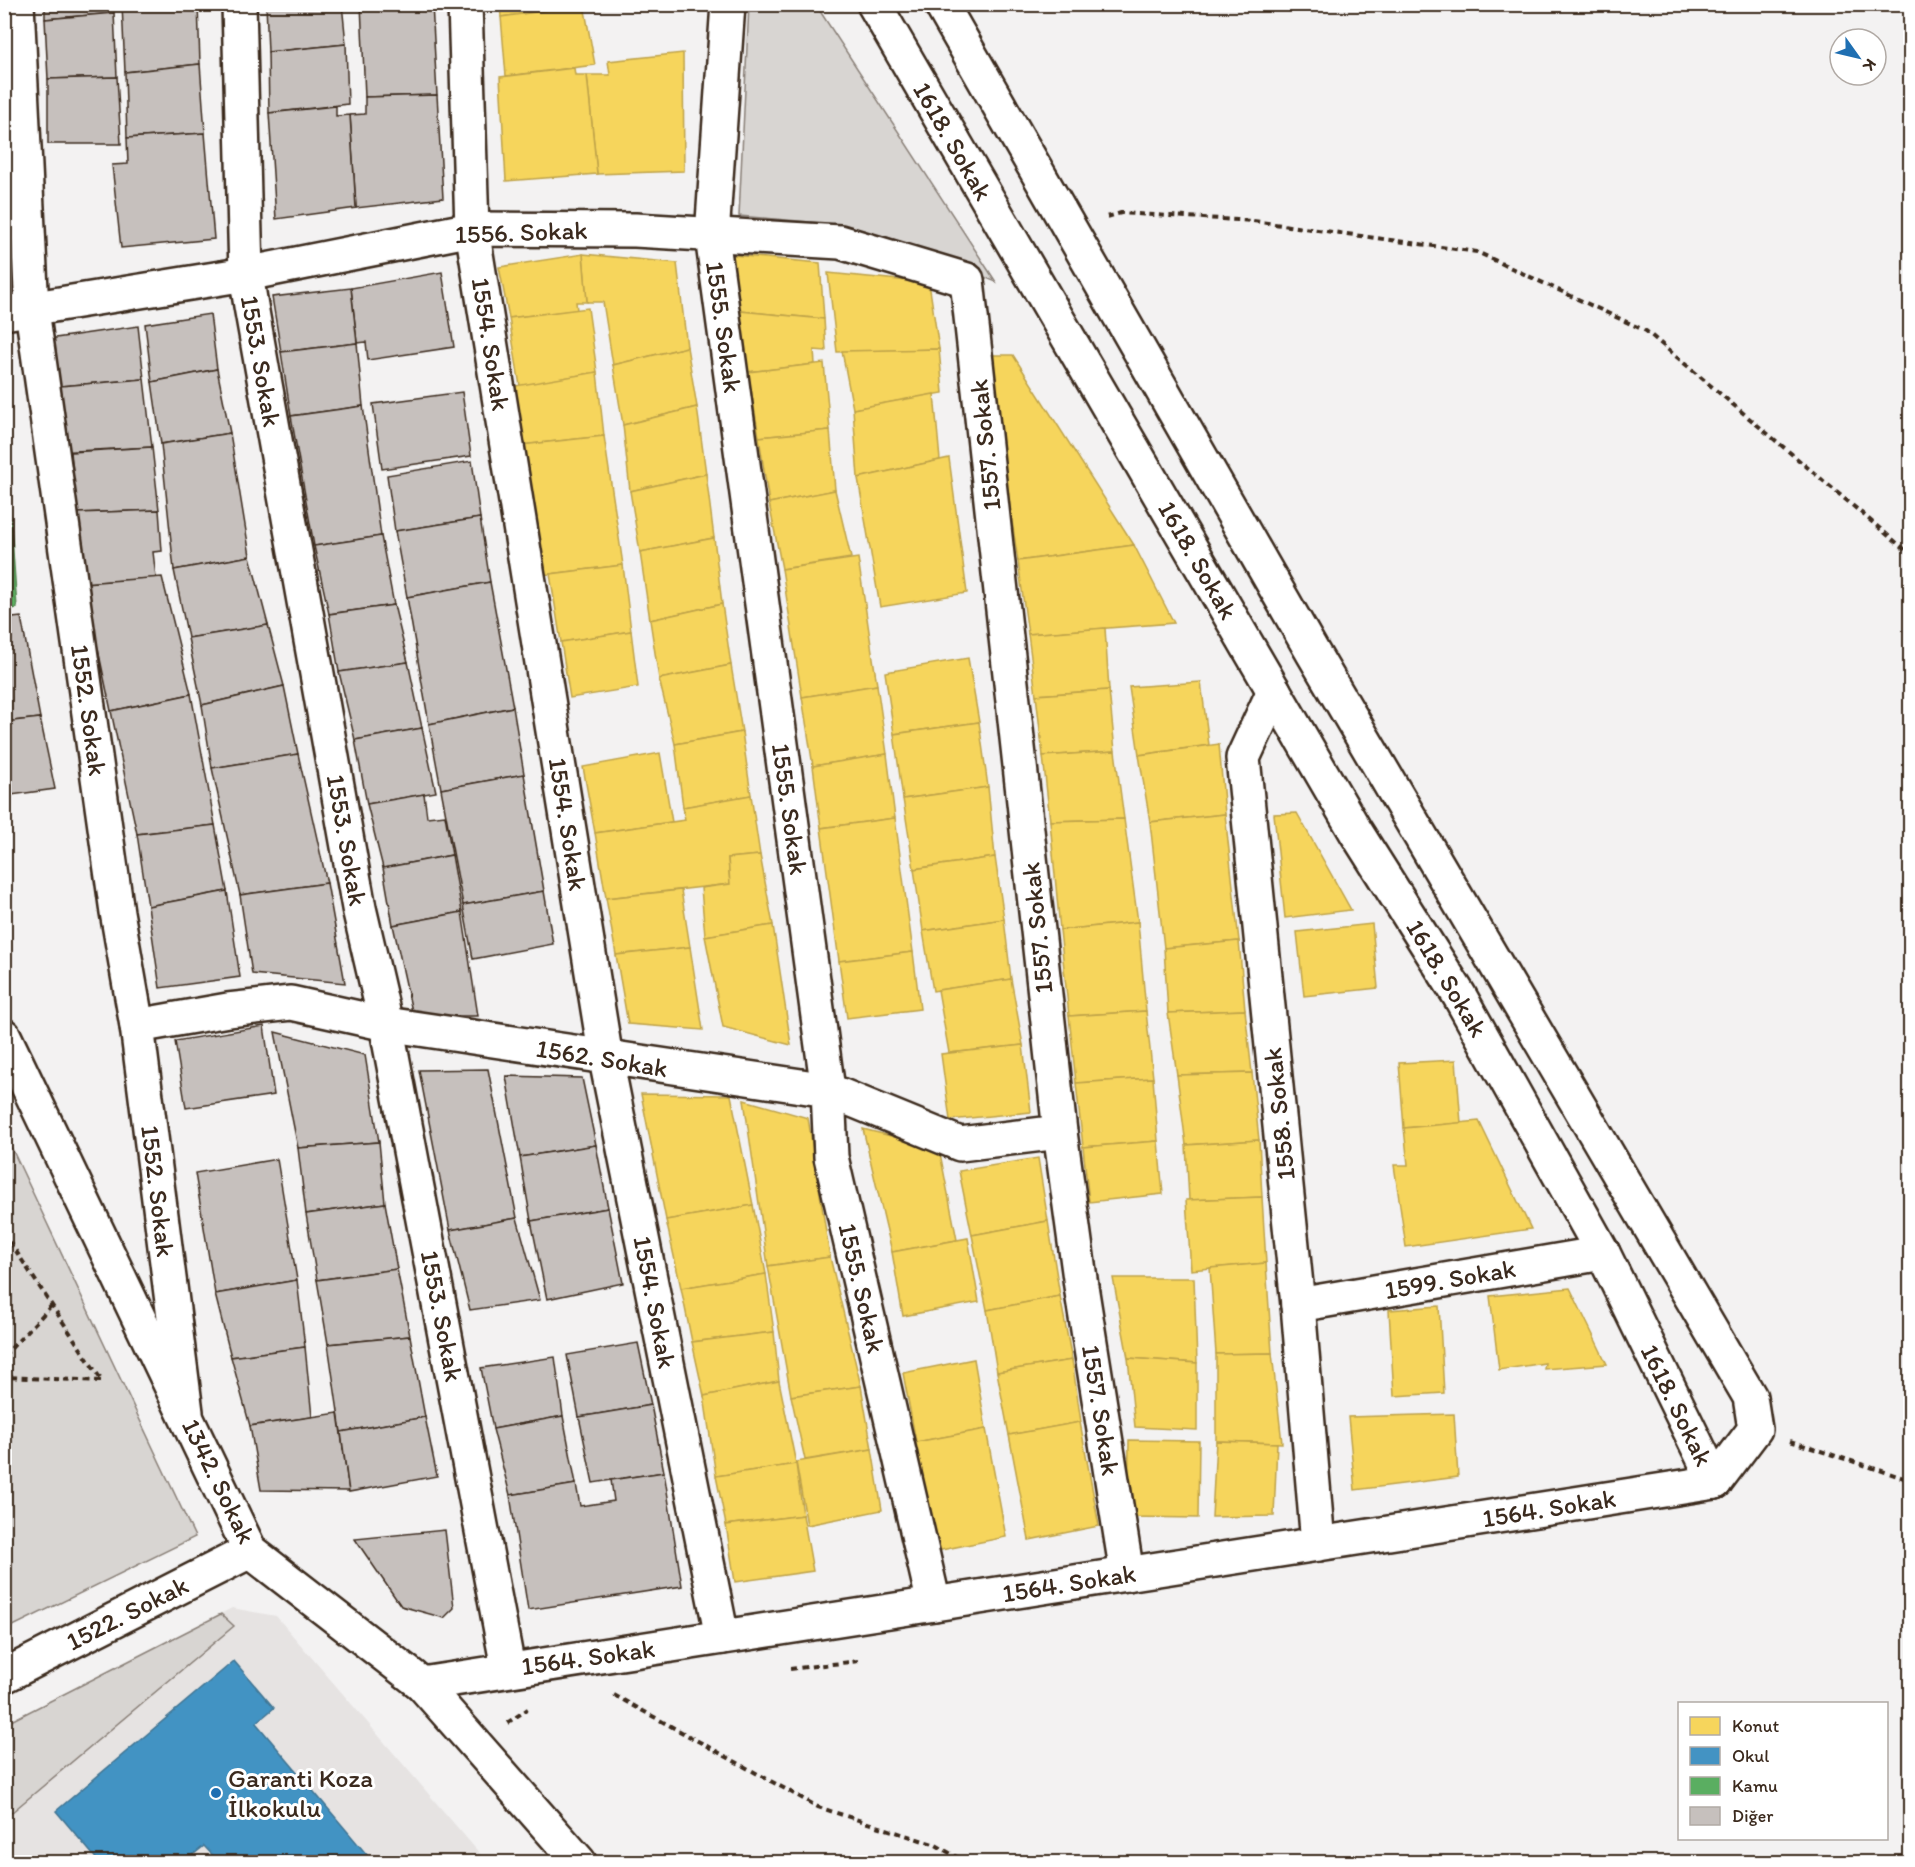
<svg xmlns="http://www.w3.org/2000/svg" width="1915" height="1867" font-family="Itim,sans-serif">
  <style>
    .built { fill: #e6e3e2 }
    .green { fill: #d8d5d2; stroke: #8a8078; stroke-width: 1.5 }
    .homes { fill: #f6d55c; stroke: #bea249; stroke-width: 1.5 }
    .schools { fill: #4393c3; stroke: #417492; stroke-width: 1.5 }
    .public { fill: #5aae61; stroke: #51864d; stroke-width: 1.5 }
    .building { fill: #c6c0bd; stroke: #3b2a1e; stroke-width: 1.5 }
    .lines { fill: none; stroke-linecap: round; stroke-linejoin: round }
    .street-casing { stroke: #3b2a1e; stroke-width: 38 }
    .secondary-casing { stroke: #3b2a1e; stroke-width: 38 }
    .path { stroke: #3b2a1e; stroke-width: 4; stroke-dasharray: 6 4.5; stroke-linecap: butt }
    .street { stroke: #fff; stroke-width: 33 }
    .secondary { stroke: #fff; stroke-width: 33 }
    .poi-dot { fill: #1f6fb2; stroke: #fff; stroke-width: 2 }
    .labels { text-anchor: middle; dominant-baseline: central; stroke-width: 6; stroke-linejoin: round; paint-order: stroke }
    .street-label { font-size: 26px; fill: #3b2a1e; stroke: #fff }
    .poi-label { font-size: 26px; fill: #3b2a1e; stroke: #fff; text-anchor: start }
  </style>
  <rect width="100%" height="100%" fill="#f3f2f2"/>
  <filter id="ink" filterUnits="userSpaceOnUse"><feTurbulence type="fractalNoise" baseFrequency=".0167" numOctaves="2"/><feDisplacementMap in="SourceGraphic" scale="12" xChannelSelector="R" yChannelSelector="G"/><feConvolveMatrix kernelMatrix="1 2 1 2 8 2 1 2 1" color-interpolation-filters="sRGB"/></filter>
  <g filter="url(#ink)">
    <polygon class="built" points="232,1608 276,1616 487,1862 5,1862 5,1724"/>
    <g class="green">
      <polygon points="749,5 816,5 996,282 887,237 833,224 739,216"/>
      <polygon points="5,1134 195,1537 5,1630 4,1630"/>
      <polygon points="221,1614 234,1626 5,1818 5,1724"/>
    </g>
    <g class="homes">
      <polygon points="500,4 584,4 584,5 501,17"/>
      <polygon points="584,5 595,65 506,76 501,17"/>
      <polygon points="683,53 684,171 597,174 587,75 610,75 608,61"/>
      <polygon points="574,68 575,75 587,75 597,174 506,181 500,77"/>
      <polygon points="583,254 677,263 687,347 613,365 603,302 587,302"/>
      <polygon points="583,254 587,302 576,302 577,310 509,318 499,267"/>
      <polygon points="732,255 820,263 824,319 740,311"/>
      <polygon points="828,273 929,283 939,349 837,352"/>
      <polygon points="588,308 597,372 520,386 509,318"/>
      <polygon points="740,311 824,319 826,351 814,350 815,364 748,372"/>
      <polygon points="687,347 697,407 623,425 613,365"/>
      <polygon points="939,349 943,393 853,409 842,351"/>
      <polygon points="987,355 1013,355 1134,545 1018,561"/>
      <polygon points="824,363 830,430 759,437 748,372"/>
      <polygon points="597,372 604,436 521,445 515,386"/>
      <polygon points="934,394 940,460 858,478 853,409"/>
      <polygon points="697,407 706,474 630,491 623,425"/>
      <polygon points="830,430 835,490 769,503 759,437"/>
      <polygon points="604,436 623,565 542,575 521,445"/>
      <polygon points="949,458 967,593 880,607 858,478"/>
      <polygon points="706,474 714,538 640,552 630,491"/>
      <polygon points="835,490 851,558 782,569 769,503"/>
      <polygon points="714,538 722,604 650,620 640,552"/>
      <polygon points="1134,545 1174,623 1028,634 1018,561"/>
      <polygon points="858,558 877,685 802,697 782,569"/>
      <polygon points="623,565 631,631 561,642 550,574"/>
      <polygon points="722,604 731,665 659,679 650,620"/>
      <polygon points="1105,628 1109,690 1036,695 1028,634"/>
      <polygon points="631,631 638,687 570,698 561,642"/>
      <polygon points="968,658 979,722 894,734 885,672"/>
      <polygon points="731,665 742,732 675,744 659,679"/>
      <polygon points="1201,682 1209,745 1139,755 1129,687"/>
      <polygon points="877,685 887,754 813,766 802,697"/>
      <polygon points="1109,690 1115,751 1043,756 1036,695"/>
      <polygon points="979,722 988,787 903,799 894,734"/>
      <polygon points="742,732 751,795 683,807 675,744"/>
      <polygon points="1219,744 1225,814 1150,822 1139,755"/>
      <polygon points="1115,751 1124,819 1050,821 1043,756"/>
      <polygon points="660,753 672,822 595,833 583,767"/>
      <polygon points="887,754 895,818 821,828 813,766"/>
      <polygon points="988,787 995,857 914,869 903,799"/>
      <polygon points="751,795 760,855 728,858 730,884 606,898 595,833 685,820 683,807"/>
      <polygon points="1297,813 1351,910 1285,918 1274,814"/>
      <polygon points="1225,814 1239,941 1164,948 1150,822"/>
      <polygon points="895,818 913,952 839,961 821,828"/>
      <polygon points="1124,819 1138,922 1060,930 1050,821"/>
      <polygon points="760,855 773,925 705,936 701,888 730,884 728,858"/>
      <polygon points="995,857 1004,919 923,931 914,869"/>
      <polygon points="681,890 690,947 616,955 606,898"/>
      <polygon points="1004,919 1011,979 933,991 923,931"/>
      <polygon points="1138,922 1146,1011 1069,1016 1060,930"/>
      <polygon points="1372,924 1378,988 1304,996 1297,932"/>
      <polygon points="773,925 791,1045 723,1027 705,936"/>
      <polygon points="1239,941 1245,1010 1168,1013 1164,948"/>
      <polygon points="690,947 703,1030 628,1024 616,955"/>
      <polygon points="913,952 920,1009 847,1018 839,961"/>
      <polygon points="1011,979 1023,1045 949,1053 938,990"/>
      <polygon points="1245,1010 1252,1073 1177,1075 1168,1013"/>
      <polygon points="1146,1011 1153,1078 1076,1083 1069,1016"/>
      <polygon points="1023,1045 1031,1112 950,1120 941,1054"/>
      <polygon points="1456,1060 1461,1123 1404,1128 1399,1063"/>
      <polygon points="1252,1073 1259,1140 1186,1145 1177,1075"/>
      <polygon points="1153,1078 1158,1141 1083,1147 1076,1083"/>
      <polygon points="641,1094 731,1095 753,1205 666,1220"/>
      <polygon points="744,1100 808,1118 830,1257 768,1266"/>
      <polygon points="1479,1121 1531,1229 1406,1247 1394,1165 1408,1165 1404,1128"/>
      <polygon points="863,1129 939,1148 957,1240 892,1252"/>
      <polygon points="1259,1140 1262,1197 1189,1200 1186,1145"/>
      <polygon points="1158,1141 1163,1194 1089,1202 1083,1147"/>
      <polygon points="1038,1158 1048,1221 972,1235 959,1171"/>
      <polygon points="1262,1197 1266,1263 1191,1270 1186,1200"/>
      <polygon points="753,1205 766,1274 681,1288 666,1220"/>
      <polygon points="1048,1221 1060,1296 987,1310 972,1235"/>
      <polygon points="968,1238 979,1302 903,1316 892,1252"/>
      <polygon points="830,1257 861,1386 791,1396 768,1266"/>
      <polygon points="1266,1263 1272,1353 1216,1354 1210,1268"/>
      <polygon points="766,1274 774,1332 692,1342 681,1288"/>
      <polygon points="1113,1278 1194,1278 1197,1363 1128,1358"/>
      <polygon points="1570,1288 1607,1364 1544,1369 1545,1363 1499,1370 1490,1296"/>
      <polygon points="1060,1296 1072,1360 997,1372 987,1310"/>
      <polygon points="1439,1306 1444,1393 1394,1396 1389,1310"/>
      <polygon points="774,1332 779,1381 704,1396 692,1342"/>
      <polygon points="1272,1353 1282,1443 1216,1441 1216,1354"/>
      <polygon points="1128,1358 1197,1363 1197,1430 1135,1427"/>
      <polygon points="974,1359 986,1429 916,1442 903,1373"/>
      <polygon points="1072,1360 1081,1422 1009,1435 997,1372"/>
      <polygon points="779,1381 796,1464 716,1476 704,1396"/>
      <polygon points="861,1386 872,1449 805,1460 791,1396"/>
      <polygon points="1454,1414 1458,1477 1355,1490 1348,1417"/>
      <polygon points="1080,1422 1099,1526 1029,1540 1009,1435"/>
      <polygon points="986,1429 1006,1537 936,1551 916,1442"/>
      <polygon points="1129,1440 1199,1441 1198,1518 1128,1517"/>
      <polygon points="1216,1441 1277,1443 1274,1516 1212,1517"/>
      <polygon points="872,1449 882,1510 807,1525 796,1462"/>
      <polygon points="796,1464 803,1515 726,1525 716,1476"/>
      <polygon points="803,1515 813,1571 735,1582 726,1525"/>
    </g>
    <polygon class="schools" points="234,1661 274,1708 256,1723 373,1862 219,1862 204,1846 184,1862 99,1862 56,1811"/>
    <polygon class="public" points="4,426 17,608 4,610"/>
    <g class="building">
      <polygon points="45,4 114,4 114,13 45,19"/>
      <polygon points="122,4 198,4 200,64 125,72"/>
      <polygon points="266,4 342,4 346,44 268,52"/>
      <polygon points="361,4 432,4 437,95 365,97"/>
      <polygon points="114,13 117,77 48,79 45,19"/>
      <polygon points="346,44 348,104 269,113 268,52"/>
      <polygon points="200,64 205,133 127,138 125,72"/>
      <polygon points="117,77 121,144 48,144 48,79"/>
      <polygon points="437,95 443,198 356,208 350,115 365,114 365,97"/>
      <polygon points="336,106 336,116 350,115 356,208 276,219 269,113"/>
      <polygon points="205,133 214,239 121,248 112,165 128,164 127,138"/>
      <polygon points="442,272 454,347 368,360 366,342 357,343 351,288"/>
      <polygon points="351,288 357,343 281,352 272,297"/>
      <polygon points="210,314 217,369 152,382 145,324"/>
      <polygon points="138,326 144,379 48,387 42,340"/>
      <polygon points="357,343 363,406 291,416 281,352"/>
      <polygon points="217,369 230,433 161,444 152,382"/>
      <polygon points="144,379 152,447 56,452 48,387"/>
      <polygon points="462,392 471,456 382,469 373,404"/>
      <polygon points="363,406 381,536 314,546 291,416"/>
      <polygon points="230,433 250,556 174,570 161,444"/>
      <polygon points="152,447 159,510 77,513 71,452"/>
      <polygon points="472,461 480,518 395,531 387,475"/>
      <polygon points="159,510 162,551 153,552 156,578 84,583 77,513"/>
      <polygon points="480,518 490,582 407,597 395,531"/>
      <polygon points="381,536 394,605 329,614 314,546"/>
      <polygon points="250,556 268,625 188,638 174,570"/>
      <polygon points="162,577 191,694 111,711 84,583"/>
      <polygon points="490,582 513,707 429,724 407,597"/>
      <polygon points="394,605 408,662 339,672 329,614"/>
      <polygon points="21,617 40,718 4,722 4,619"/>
      <polygon points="268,625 284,686 202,705 188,638"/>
      <polygon points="408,662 422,728 355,740 339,672"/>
      <polygon points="284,686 298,754 212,768 202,705"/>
      <polygon points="191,694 215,825 137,834 111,711"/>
      <polygon points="513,707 524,774 441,789 429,724"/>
      <polygon points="40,718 55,789 4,796 4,722"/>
      <polygon points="422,728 436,792 367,804 355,740"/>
      <polygon points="298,754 327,883 240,895 212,768"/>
      <polygon points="524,774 544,891 463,905 441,789"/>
      <polygon points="424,794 427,817 445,815 452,855 383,868 367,804"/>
      <polygon points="215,825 227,891 148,906 137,834"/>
      <polygon points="452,855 462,912 393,925 383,868"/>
      <polygon points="327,883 345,983 252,974 240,895"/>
      <polygon points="227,891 240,977 160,988 148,906"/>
      <polygon points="544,891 553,944 473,959 463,905"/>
      <polygon points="462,912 478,1016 413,1016 393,925"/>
      <polygon points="264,1026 274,1095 186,1108 175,1041"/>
      <polygon points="275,1032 365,1055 379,1142 298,1148"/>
      <polygon points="488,1069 517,1218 450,1230 419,1070"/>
      <polygon points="506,1076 582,1078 596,1145 520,1157"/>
      <polygon points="379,1142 385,1203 306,1214 298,1148"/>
      <polygon points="596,1145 608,1208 531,1221 520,1157"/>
      <polygon points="277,1159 297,1280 215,1294 195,1173"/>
      <polygon points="385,1203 397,1269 317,1280 306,1214"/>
      <polygon points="608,1208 623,1283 547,1299 531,1221"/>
      <polygon points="517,1218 540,1300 470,1310 450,1230"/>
      <polygon points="397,1269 410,1336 328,1344 317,1280"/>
      <polygon points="297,1280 305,1347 231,1357 215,1294"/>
      <polygon points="410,1336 425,1417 341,1432 328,1344"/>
      <polygon points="638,1343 651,1405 579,1417 567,1355"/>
      <polygon points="305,1347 312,1417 250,1426 231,1357"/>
      <polygon points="555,1357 563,1416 493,1429 481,1368"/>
      <polygon points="651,1405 664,1472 593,1483 579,1417"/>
      <polygon points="338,1413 349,1491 261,1490 250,1426"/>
      <polygon points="563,1416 576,1484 510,1495 493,1429"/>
      <polygon points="425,1417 437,1476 349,1492 341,1432"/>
      <polygon points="664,1472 682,1586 528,1610 510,1495 576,1484 580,1506 614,1501 611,1480"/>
      <polygon points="445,1530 454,1608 444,1618 401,1606 355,1539"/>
    </g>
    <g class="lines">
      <defs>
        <g id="street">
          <polyline points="17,4 32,310 117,912 137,1026 186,1412"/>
          <polyline points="239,4 246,274 251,306 359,908 386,1024 508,1668"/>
          <polyline points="465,4 472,229 606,1059 722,1637"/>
          <polyline points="728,4 712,236 828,1090 831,1157 934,1604"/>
          <polyline points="874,4 1356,832 1459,995 1603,1253 1715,1482"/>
          <polyline points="941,4 1313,653 1750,1397 1755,1429 1715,1482"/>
          <polyline points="4,313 246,274 472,229 635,230 840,242 967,280 1060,1132 1081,1286 1127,1574"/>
          <polyline points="1274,691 1243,758 1298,1305 1318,1544"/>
          <polyline points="137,1026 228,1010 291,1003 386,1024 828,1090 960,1144 1060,1132"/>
          <polyline points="4,1036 250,1551 422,1684 579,1862"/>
          <polyline points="1298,1305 1603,1253"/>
          <polyline points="422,1684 1715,1482"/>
        </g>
        <polyline id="secondary" points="4,1676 250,1551"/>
      </defs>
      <use href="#street" class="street-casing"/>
      <use href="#secondary" class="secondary-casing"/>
      <g class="path">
        <polyline points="1107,217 1121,213 1253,221 1477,252 1646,331 1910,554"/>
        <polyline points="4,1233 102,1381 4,1377"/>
        <polyline points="4,1356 52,1305"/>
        <polyline points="1790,1441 1910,1480"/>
        <polyline points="790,1669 858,1661"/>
        <polyline points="614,1695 818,1807 936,1845 965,1862"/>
        <polyline points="507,1723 528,1709"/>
      </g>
      <use href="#street" class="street"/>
      <use href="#secondary" class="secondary"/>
    </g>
  </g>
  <circle class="poi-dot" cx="216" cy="1793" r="6"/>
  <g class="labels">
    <g class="street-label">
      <text transform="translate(953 141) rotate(60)">1618. Sokak</text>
      <text transform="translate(521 232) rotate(-2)">1556. Sokak</text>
      <text transform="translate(724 327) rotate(82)">1555. Sokak</text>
      <text transform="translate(491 344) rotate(81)">1554. Sokak</text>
      <text transform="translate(261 361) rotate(80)">1553. Sokak</text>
      <text transform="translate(985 445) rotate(-96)">1557. Sokak</text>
      <text transform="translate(1198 560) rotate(60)">1618. Sokak</text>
      <text transform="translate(89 710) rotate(82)">1552. Sokak</text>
      <text transform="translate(790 809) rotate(82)">1555. Sokak</text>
      <text transform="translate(568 824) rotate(81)">1554. Sokak</text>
      <text transform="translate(347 840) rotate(80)">1553. Sokak</text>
      <text transform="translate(1037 928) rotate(-96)">1557. Sokak</text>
      <text transform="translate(1447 978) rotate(59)">1618. Sokak</text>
      <text transform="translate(602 1058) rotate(9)">1562. Sokak</text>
      <text transform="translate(1279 1114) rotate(-96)">1558. Sokak</text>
      <text transform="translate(158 1191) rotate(83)">1552. Sokak</text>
      <text transform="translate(1450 1279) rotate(-10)">1599. Sokak</text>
      <text transform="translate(862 1288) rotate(77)">1555. Sokak</text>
      <text transform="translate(655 1302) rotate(79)">1554. Sokak</text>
      <text transform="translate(442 1316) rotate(79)">1553. Sokak</text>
      <text transform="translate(1677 1405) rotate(64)">1618. Sokak</text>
      <text transform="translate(1101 1410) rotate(81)">1557. Sokak</text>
      <text transform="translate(219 1481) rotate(64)">1342. Sokak</text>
      <text transform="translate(1549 1508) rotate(-9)">1564. Sokak</text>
      <text transform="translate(1069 1583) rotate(-9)">1564. Sokak</text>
      <text transform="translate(127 1613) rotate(-27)">1522. Sokak</text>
      <text transform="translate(588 1657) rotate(-8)">1564. Sokak</text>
    </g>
    <g class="poi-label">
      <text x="228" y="1778">Garanti Koza<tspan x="228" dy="30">İlkokulu</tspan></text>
    </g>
  </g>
  <rect width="1915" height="1867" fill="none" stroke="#fff" stroke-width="24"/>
  <rect x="12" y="12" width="1891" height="1843" fill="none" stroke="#3b2a1e" stroke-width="2" filter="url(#ink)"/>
  <rect x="1678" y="1702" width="210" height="138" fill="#ffffff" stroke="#b1aaa5" stroke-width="1.5"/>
  <rect x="1690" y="1717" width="30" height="18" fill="#f6d55c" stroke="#b1aaa5" stroke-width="1.5"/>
  <text x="1732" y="1732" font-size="18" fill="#3b2a1e">Konut</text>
  <rect x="1690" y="1747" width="30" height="18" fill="#4393c3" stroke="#b1aaa5" stroke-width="1.5"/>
  <text x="1732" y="1762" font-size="18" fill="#3b2a1e">Okul</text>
  <rect x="1690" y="1777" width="30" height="18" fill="#5aae61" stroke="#b1aaa5" stroke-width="1.5"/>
  <text x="1732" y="1792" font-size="18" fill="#3b2a1e">Kamu</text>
  <rect x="1690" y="1807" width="30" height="18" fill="#c6c0bd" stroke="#b1aaa5" stroke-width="1.5"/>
  <text x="1732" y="1822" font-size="18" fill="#3b2a1e">Diğer</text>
  <g transform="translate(1858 57) rotate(124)"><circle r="28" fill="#ffffff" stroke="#b1aaa5" stroke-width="1.5"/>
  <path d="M0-4.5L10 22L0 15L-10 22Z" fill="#1f6fb2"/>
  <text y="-9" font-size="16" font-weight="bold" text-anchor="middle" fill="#3b2a1e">K</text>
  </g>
</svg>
